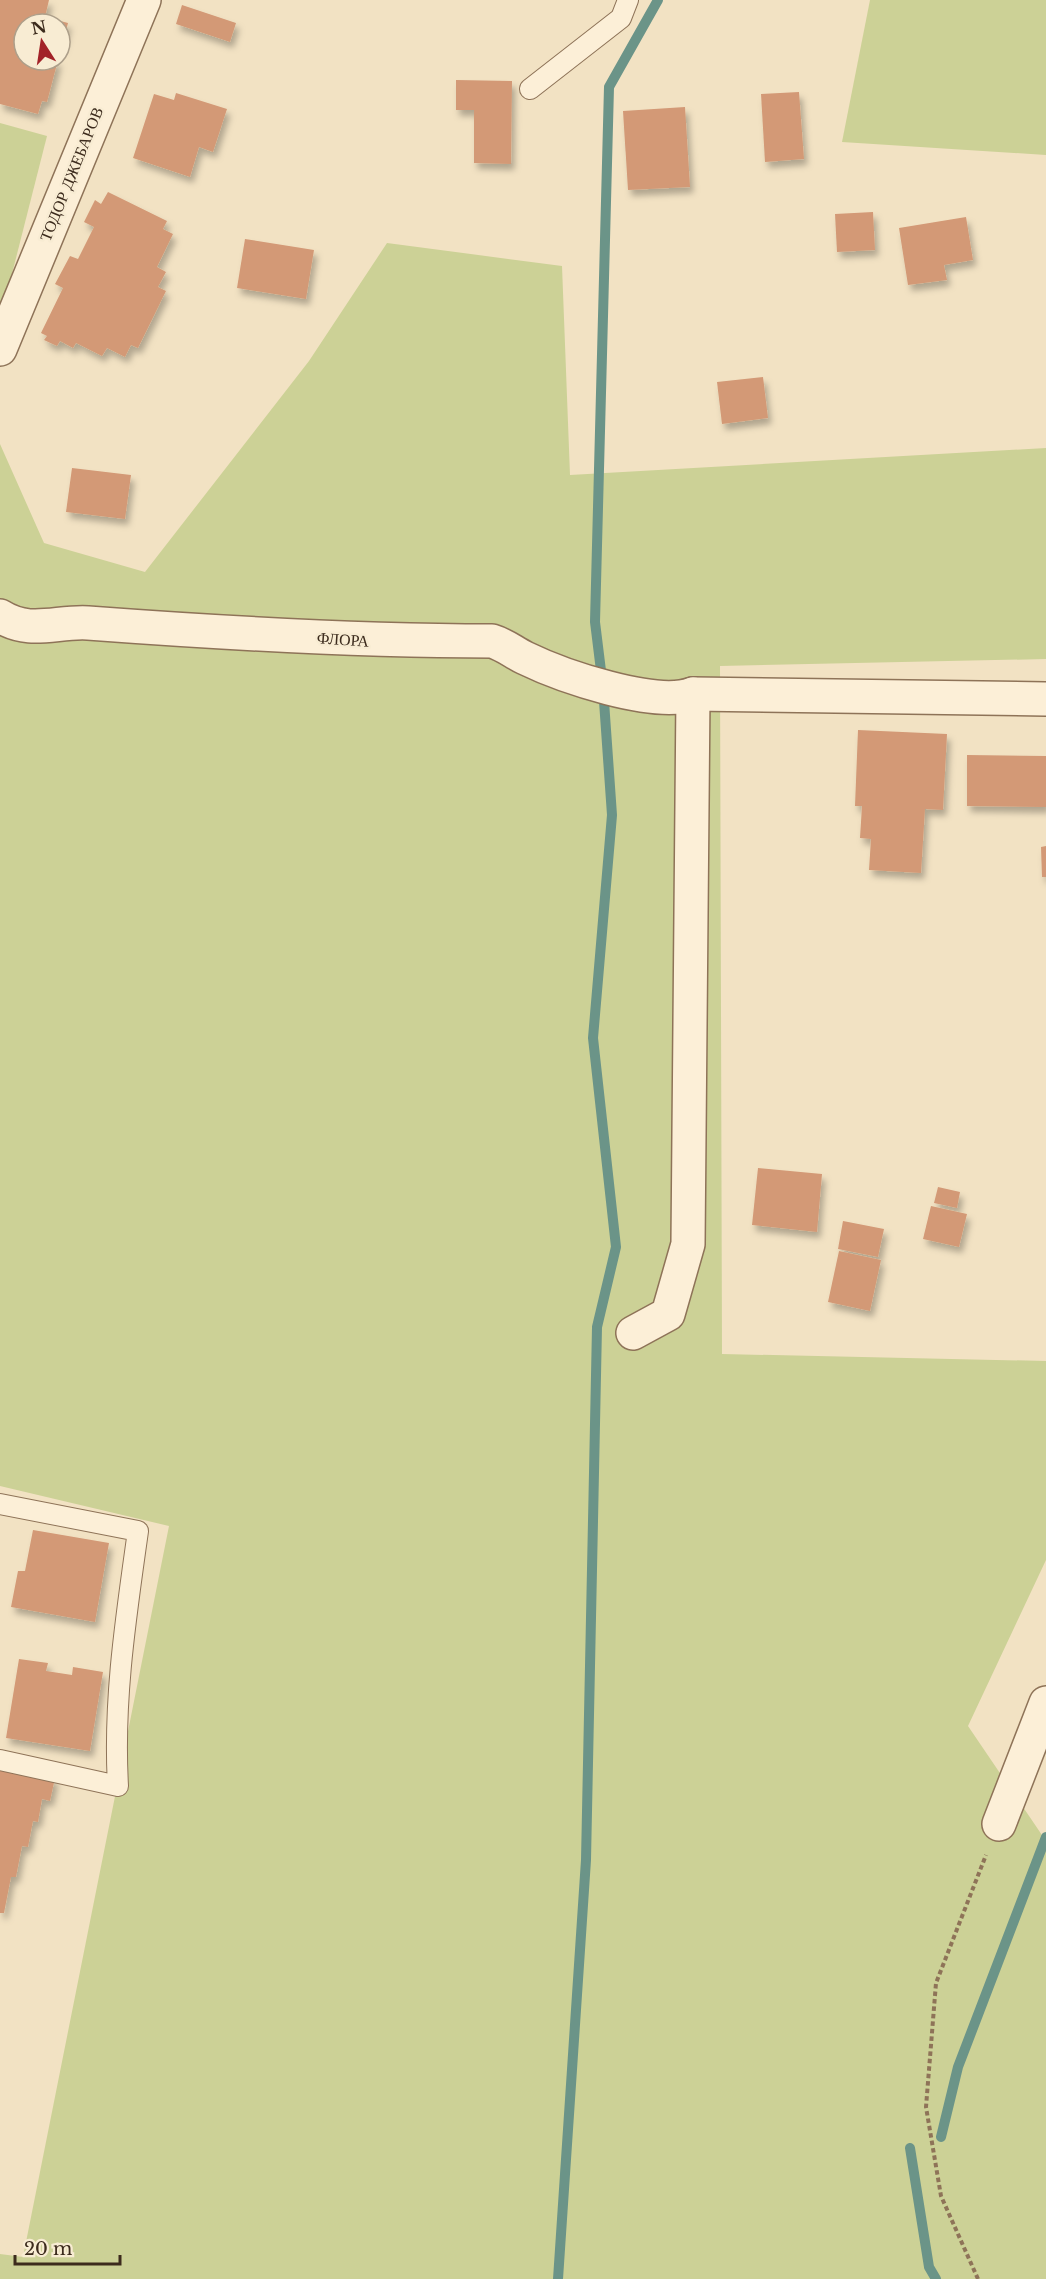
<svg xmlns="http://www.w3.org/2000/svg" width="1046" height="2279" font-family="'Libre Baskerville',serif">
  <style>
    .green { fill: #ccd196 }
    .lines { fill: none; stroke-linecap: round; stroke-linejoin: round }
    .stream { stroke: #6b9488; stroke-width: 10 }
    .building { fill: #d39976; filter: url(#shadow) }
    .service-casing { stroke: #8e7358; stroke-width: 22 }
    .minor-casing { stroke: #8e7358; stroke-width: 36 }
    .path { stroke: #8e7358; stroke-width: 4; stroke-dasharray: 4.5 3; stroke-linecap: butt }
    .service { stroke: #fcefd7; stroke-width: 20 }
    .minor { stroke: #fcefd7; stroke-width: 33 }
    .labels { text-anchor: middle; dominant-baseline: central; stroke-width: 5; stroke-linejoin: round; paint-order: stroke }
    .street-label { font-size: 16px; fill: #3c2b1d; stroke: #f8ecd3 }
  </style>
  <defs>
    <filter id="shadow"><feDropShadow dx="3.5" dy="6" stdDeviation="3" flood-color="#0004"/></filter>
  </defs>
  <rect width="100%" height="100%" fill="#f2e2c3"/>
  <g class="green">
    <polygon points="870,0 1046,0 1046,155 842,142"/>
    <polygon points="0,123 47,136 0,321"/>
    <polygon points="387,243 562,266 570,475 1046,448 1046,659 720,666 722,1354 1046,1361 1046,1560 968,1726 1046,1841 1046,2279 0,2279 0,2254 23,2257 169,1526 0,1486 0,444 44,543 145,572 309,361"/>
  </g>
  <g class="lines">
    <g class="stream">
      <polyline points="941,2137 958,2067 1046,1837"/>
      <polyline points="910,2148 929,2267 936,2279"/>
      <polyline points="558,2279 586,1860 597,1327 616,1247 593,1038 612,815 603,687 595,622 609,87 658,0"/>
    </g>
  </g>
  <g class="building">
    <polygon points="0,0 49,0 45,17 68,23 61,49 60,24 24,24 24,60 58,60 47,102 42,101 38,114 0,104"/>
    <polygon points="182,5 236,23 230,42 176,24"/>
    <polygon points="456,80 512,81 511,164 474,163 474,110 456,110"/>
    <polygon points="799,92 804,159 765,162 761,94"/>
    <polygon points="176,93 227,109 213,152 199,147 190,177 133,158 154,94 174,100"/>
    <polygon points="685,107 690,187 628,190 623,111"/>
    <polygon points="108,192 167,221 163,229 173,234 157,267 166,272 158,287 166,291 138,348 131,345 125,357 107,348 102,356 76,343 73,348 60,341 57,346 44,340 47,336 41,333 63,288 55,284 70,256 78,259 94,227 84,222 95,200 101,204"/>
    <polygon points="873,212 875,250 837,252 835,214"/>
    <polygon points="966,217 973,260 944,265 947,280 908,285 899,228"/>
    <polygon points="245,239 314,250 306,299 237,288"/>
    <polygon points="763,377 768,418 722,424 717,382"/>
    <polygon points="72,468 131,475 125,519 66,512"/>
    <polygon points="858,730 947,734 943,810 925,809 921,873 869,870 871,839 860,838 862,806 855,806"/>
    <polygon points="967,755 1046,756 1046,807 967,806"/>
    <polygon points="1046,846 1046,877 1042,877 1041,847"/>
    <polygon points="758,1168 822,1174 817,1232 752,1225"/>
    <polygon points="938,1187 960,1192 957,1208 934,1203"/>
    <polygon points="931,1206 967,1214 959,1247 923,1239"/>
    <polygon points="843,1221 884,1229 878,1257 838,1249"/>
    <polygon points="839,1251 881,1260 870,1311 828,1302"/>
    <polygon points="33,1530 109,1543 95,1622 11,1607 18,1571 25,1571"/>
    <polygon points="19,1659 48,1663 46,1671 72,1675 73,1667 103,1672 90,1751 6,1738"/>
    <polygon points="0,1767 55,1778 50,1801 42,1799 38,1822 33,1821 28,1847 22,1846 16,1877 11,1877 4,1913 0,1913"/>
  </g>
  <g class="lines">
    <defs>
      <g id="service">
        <polyline points="530,89 621,18 628,0"/>
        <path d="M 0,1504 L 138,1531 C 126,1617 113,1700 118,1786 L 0,1760"/>
      </g>
      <g id="minor">
        <polyline points="0,349 144,0"/>
        <path d="M 0,616 C 30,635 56,621 88,623 C 222,633 357,641 492,641 C 505,645 513,652 525,658 C 562,676 655,708 693,694 L 1046,699"/>
        <polyline points="633,1333 668,1314 688,1244 693,694"/>
        <polyline points="999,1824 1046,1703"/>
      </g>
    </defs>
    <use href="#service" class="service-casing"/>
    <use href="#minor" class="minor-casing"/>
    <polyline class="path" points="978,2279 941,2196 926,2107 936,1983 986,1855"/>
    <use href="#service" class="service"/>
    <use href="#minor" class="minor"/>
  </g>
  <g class="labels">
    <g class="street-label">
      <text transform="translate(71 174) rotate(-68)">ТОДОР ДЖЕБАРОВ</text>
      <text transform="translate(343 639) rotate(4)">ФЛОРА</text>
    </g>
  </g>
  <g transform="translate(42 42) rotate(348)"><circle r="28" fill="#f8ecd3" stroke="#ad9f8a" stroke-width="1.5"/>
  <path d="M0-4.5L10 22L0 15L-10 22Z" fill="#a22228"/>
  <text y="-9" font-size="16" font-weight="bold" text-anchor="middle" fill="#3c2b1d">N</text>
  </g>
  <path d="M15 2255v9h105v-9" fill="none" stroke="#3c2b1d" stroke-width="3"/>
  <text x="24" y="2255" font-size="18" fill="#3c2b1d" stroke="#f8ecd3" stroke-width="4.5" paint-order="stroke">20 m</text>
</svg>
